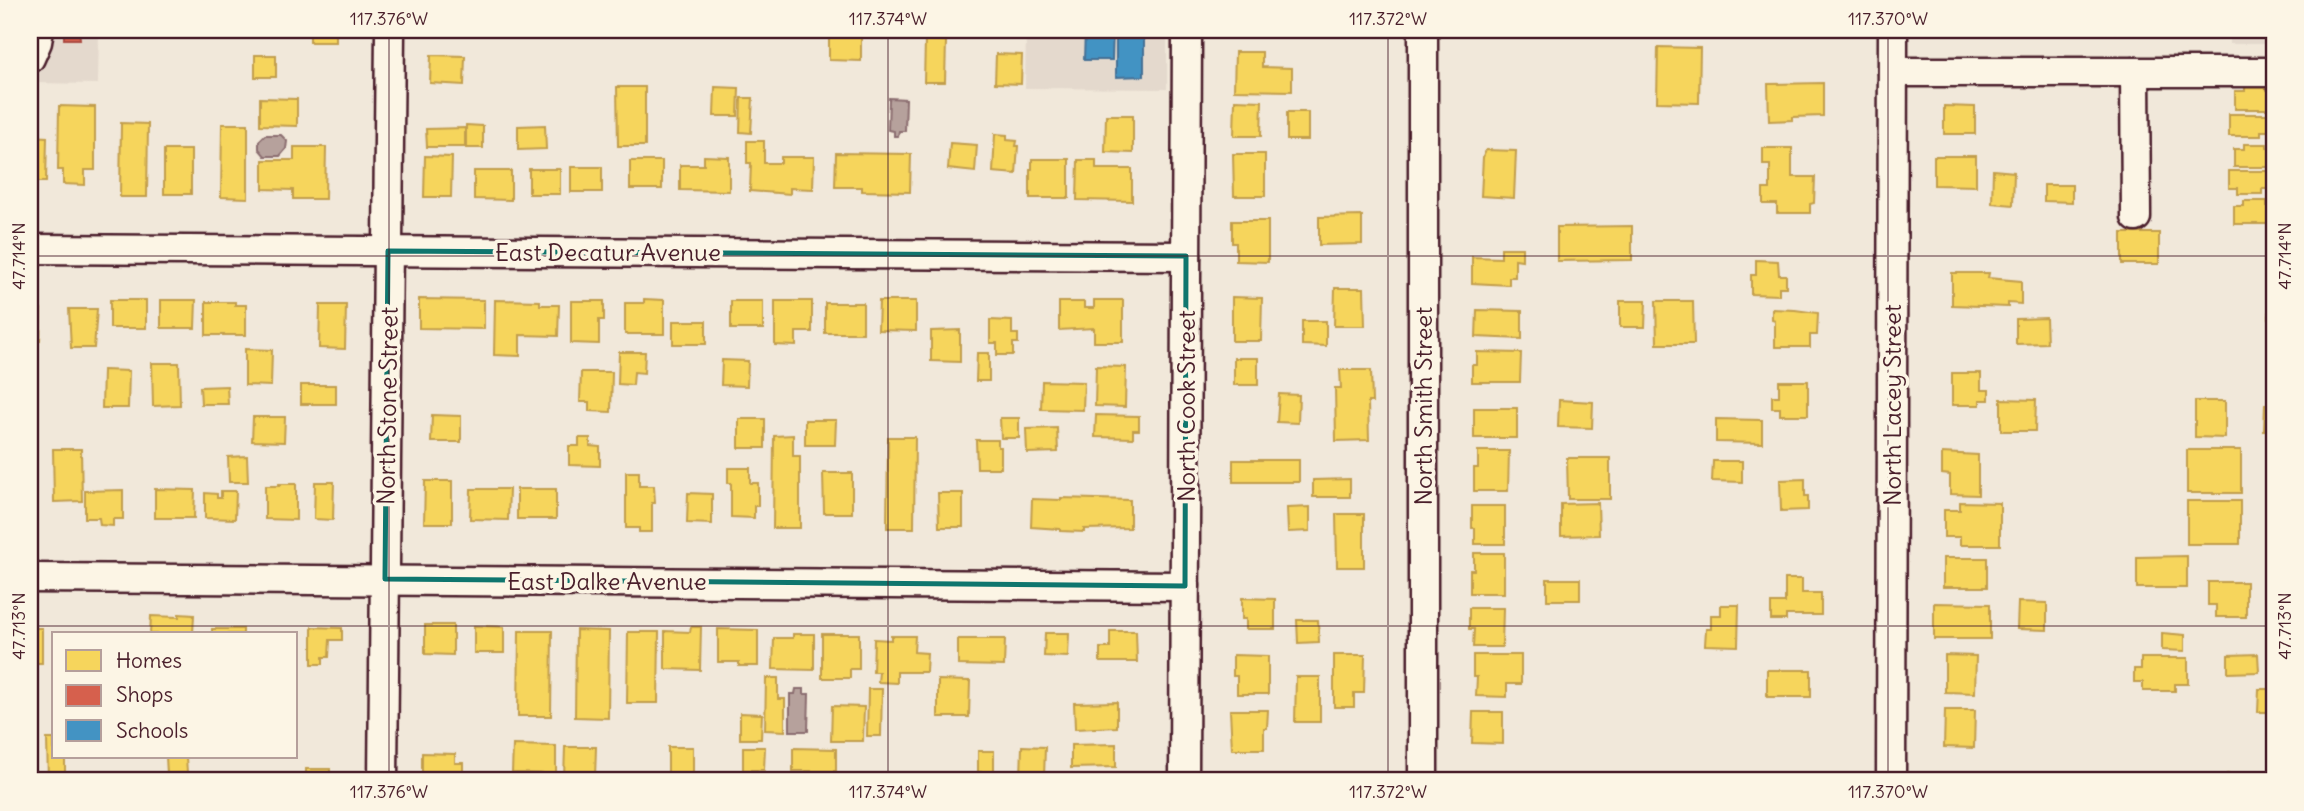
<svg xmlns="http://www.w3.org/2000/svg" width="2304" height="811" font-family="Delius,sans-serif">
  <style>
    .built { fill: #e4d9cd }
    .water { fill: #b6a19c; stroke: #8b6d6f; stroke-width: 2 }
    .homes { fill: #f6d55c; stroke: #c29e4d; stroke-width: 2 }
    .shops { fill: #d6604d; stroke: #ac4c43; stroke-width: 2 }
    .schools { fill: #4393c3; stroke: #457095; stroke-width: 2 }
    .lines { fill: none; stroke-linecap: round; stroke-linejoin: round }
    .minor-casing { stroke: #4a1f2b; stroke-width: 33 }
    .minor { stroke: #fcf5e5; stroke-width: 28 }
    .marked { fill: none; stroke: #0f766e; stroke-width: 5; stroke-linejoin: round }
    .ticks { fill: none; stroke: #4a1f2b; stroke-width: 2; stroke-opacity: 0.45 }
    .labels { text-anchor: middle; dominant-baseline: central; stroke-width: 7; stroke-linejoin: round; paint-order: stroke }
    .street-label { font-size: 24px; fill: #4a1f2b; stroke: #fcf5e5 }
    .neatline { fill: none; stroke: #4a1f2b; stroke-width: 2.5 }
    .ticks-label { font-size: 18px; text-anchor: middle; fill: #4a1f2b }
  </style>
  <rect width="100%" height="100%" fill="#f1e8da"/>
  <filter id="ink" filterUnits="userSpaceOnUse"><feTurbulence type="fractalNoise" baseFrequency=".0143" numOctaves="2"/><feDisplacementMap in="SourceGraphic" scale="14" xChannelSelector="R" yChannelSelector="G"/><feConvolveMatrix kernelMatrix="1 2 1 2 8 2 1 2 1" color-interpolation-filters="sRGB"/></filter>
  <g filter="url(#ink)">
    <g class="built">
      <polygon points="30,30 99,30 98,84 30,83"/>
      <polygon points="1026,30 1167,30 1167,89 1025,88"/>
      <rect x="2229" y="30" width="45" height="14"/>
    </g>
    <g class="water">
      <polygon points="889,98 906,99 905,131 899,131 898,136 894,136 894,131 888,130"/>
      <polygon points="265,135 281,135 287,141 286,149 280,156 265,156 259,149 259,141"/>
      <polygon points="796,689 804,689 804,694 809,694 808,731 790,731 790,694 795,694"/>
    </g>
    <g class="homes">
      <rect x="310" y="30" width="26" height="12"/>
      <polygon points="829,30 861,30 861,61 829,60"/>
      <polygon points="903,30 922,30 921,39 903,39"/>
      <rect x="984" y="30" width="37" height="3"/>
      <polygon points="925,40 946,41 945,82 924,82"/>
      <polygon points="1658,47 1700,48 1699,103 1657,102"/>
      <polygon points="1235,52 1262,52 1262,67 1292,68 1292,91 1234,90"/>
      <polygon points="996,54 1022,55 1021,84 995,83"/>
      <rect x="255" y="55" width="21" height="22"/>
      <polygon points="431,55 465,56 464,85 430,83"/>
      <polygon points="30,83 32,83 31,114 30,114"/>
      <polygon points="1823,83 1823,116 1793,117 1793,120 1769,121 1768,84"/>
      <polygon points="2245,86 2267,86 2267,90 2274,90 2274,109 2235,109 2235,91 2245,91"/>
      <polygon points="617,87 645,87 645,146 618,146"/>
      <polygon points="715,87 739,88 738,116 714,116"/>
      <polygon points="260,98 297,99 297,126 260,125"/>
      <polygon points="741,98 753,98 751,133 740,132"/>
      <polygon points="1235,100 1262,101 1261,136 1234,136"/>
      <polygon points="59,106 95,107 95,170 85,170 85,185 63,184 63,170 58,170"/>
      <polygon points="1944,106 1975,107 1975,134 1944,134"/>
      <rect x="1287" y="112" width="21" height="28"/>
      <polygon points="2229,114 2274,114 2274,131 2261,131 2261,136 2229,136"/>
      <polygon points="1106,115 1133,115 1133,153 1105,152"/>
      <polygon points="121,123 148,124 147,197 120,197"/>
      <polygon points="222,124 248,124 248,198 221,197"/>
      <polygon points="466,125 483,126 483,148 466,148"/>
      <polygon points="545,125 546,149 518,150 518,126"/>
      <polygon points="465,128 465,147 427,147 426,129"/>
      <polygon points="995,134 1007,135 1007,140 1017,141 1016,146 1018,146 1016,174 993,172"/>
      <polygon points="30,136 47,137 46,182 30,182"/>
      <polygon points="747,141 764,141 764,163 781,163 781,157 814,157 813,189 790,188 790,194 750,191 751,163 747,163"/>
      <polygon points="950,143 977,145 975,172 948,169"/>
      <polygon points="2244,144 2267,144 2267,148 2274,148 2274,167 2234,167 2234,149 2244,149"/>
      <polygon points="294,147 326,147 325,199 293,199 293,190 263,189 263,160 294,160"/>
      <polygon points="1763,148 1792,148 1792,177 1815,177 1814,203 1810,204 1810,213 1777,213 1777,204 1763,204 1763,189 1770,189 1770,165 1763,165"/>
      <rect x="164" y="150" width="27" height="44"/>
      <polygon points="1486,150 1516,151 1514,198 1481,196 1483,157"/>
      <polygon points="836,153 911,154 910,192 862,191 862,187 835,187"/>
      <polygon points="1233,154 1265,154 1265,196 1234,196"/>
      <polygon points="425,156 452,157 451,197 424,197"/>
      <polygon points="704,156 729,157 729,191 680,190 680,165 704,165"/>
      <polygon points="1934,156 1976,156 1976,186 1934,185"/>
      <polygon points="1032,159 1069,159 1069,198 1030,198 1030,169 1032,169"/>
      <polygon points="1078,160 1096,160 1096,169 1132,169 1132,201 1077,200"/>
      <rect x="630" y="161" width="32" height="28"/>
      <rect x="571" y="167" width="31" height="25"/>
      <rect x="529" y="169" width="31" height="25"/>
      <polygon points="1993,170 2014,172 2013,205 1992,203"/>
      <polygon points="474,171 511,171 511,200 474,199"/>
      <polygon points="2229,171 2274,171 2274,189 2262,189 2262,194 2238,194 2238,188 2229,188"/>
      <polygon points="2044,185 2072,185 2072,202 2044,201"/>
      <polygon points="2244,201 2267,201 2267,206 2274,206 2274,224 2234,224 2234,206 2244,206"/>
      <polygon points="1362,216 1362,244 1319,245 1319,217"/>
      <polygon points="1232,221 1268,221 1268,262 1236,261 1236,243 1232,243"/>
      <polygon points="1632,226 1632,260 1557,261 1557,227"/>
      <rect x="2122" y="233" width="37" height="31"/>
      <polygon points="1501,248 1522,248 1522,260 1515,259 1515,277 1509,277 1509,285 1472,283 1472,257 1501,258"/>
      <polygon points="1756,260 1778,261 1779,275 1786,275 1786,287 1779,287 1779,295 1751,294 1751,275 1756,275"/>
      <polygon points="2272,261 2274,261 2274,288 2271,288"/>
      <polygon points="1952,273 1989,273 1988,278 2021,281 2021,304 2008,303 2008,307 1952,305"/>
      <polygon points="1335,288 1364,288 1365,326 1334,326"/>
      <polygon points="1232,297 1262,298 1261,341 1232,341"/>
      <polygon points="30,298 31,309 41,309 40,341 30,341"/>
      <polygon points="419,299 484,300 484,329 419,328"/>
      <polygon points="644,299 664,300 664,334 625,334 625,303 644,303"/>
      <rect x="110" y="300" width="36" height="28"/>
      <polygon points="161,300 196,300 195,328 161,328"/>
      <polygon points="495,300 540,301 540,305 559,305 558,336 520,335 520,356 494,355"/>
      <polygon points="1094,300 1123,300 1123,342 1094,342 1094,328 1059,330 1059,302 1084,302 1084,308 1094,308"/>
      <polygon points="571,301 604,301 604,320 599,320 599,344 571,343"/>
      <rect x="731" y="301" width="32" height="28"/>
      <polygon points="775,301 812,301 812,332 796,332 796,346 775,345"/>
      <polygon points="879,301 916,301 916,331 878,330"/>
      <polygon points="1620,301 1646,301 1645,327 1620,327"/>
      <polygon points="1656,301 1693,301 1694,344 1657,344"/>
      <rect x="2269" y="301" width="5" height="30"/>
      <polygon points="206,302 235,302 235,305 246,305 246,335 206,335"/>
      <rect x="825" y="303" width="38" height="30"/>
      <polygon points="320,305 346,305 345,349 319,348"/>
      <polygon points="69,309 97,309 94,348 71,348"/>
      <polygon points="1772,309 1795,310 1818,313 1817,335 1810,335 1810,347 1775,347 1775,321 1772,320"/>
      <polygon points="1477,310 1522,311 1522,339 1476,337"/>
      <polygon points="2046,318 2047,343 2016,344 2016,319"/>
      <polygon points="990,320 1012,321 1012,334 1018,334 1018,343 1013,343 1013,355 997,355 997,343 990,343"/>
      <rect x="673" y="321" width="33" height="23"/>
      <polygon points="1302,321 1326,321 1326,346 1302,345"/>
      <polygon points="960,330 960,362 931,361 931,331"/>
      <polygon points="245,349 272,350 271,386 245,385"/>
      <polygon points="619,352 645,352 644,373 634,372 633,385 618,384"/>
      <polygon points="1477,352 1521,353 1520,382 1472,382 1472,365 1477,365"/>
      <polygon points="977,353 989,353 989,381 976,381"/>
      <rect x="1234" y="358" width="24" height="27"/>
      <polygon points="722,360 748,361 747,386 721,385"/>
      <polygon points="152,363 179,363 180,405 153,406"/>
      <polygon points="1096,366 1126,367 1125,407 1095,406"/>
      <polygon points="103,370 129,371 128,408 102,408"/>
      <polygon points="1340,370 1371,370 1372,402 1368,402 1369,440 1336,441 1335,388 1341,388"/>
      <polygon points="581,372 612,372 611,412 589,411 589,402 580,402"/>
      <polygon points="1952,373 1981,373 1981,390 1989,390 1989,400 1980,400 1980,405 1952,405"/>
      <polygon points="1042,381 1084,382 1083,410 1041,409"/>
      <polygon points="1779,381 1808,381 1808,415 1780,415 1780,408 1772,408 1772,396 1779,396"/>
      <rect x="301" y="385" width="35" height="19"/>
      <polygon points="227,386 228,404 201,404 200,387"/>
      <polygon points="1279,394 1299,395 1298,423 1277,422"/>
      <polygon points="2001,399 2036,400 2035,431 2001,431"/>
      <polygon points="1559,400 1593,402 1592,428 1558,427"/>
      <polygon points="2195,401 2225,401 2225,438 2195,437"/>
      <polygon points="2265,404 2274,404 2274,431 2264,431"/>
      <rect x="1474" y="408" width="43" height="30"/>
      <polygon points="432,415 461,416 461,442 431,442"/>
      <polygon points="1096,415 1139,416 1139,430 1133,430 1133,438 1095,437"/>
      <polygon points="253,417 285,417 284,442 252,441"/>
      <polygon points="1000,418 1019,418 1019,438 1001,438"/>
      <rect x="739" y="419" width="26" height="29"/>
      <polygon points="1716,419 1762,420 1762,443 1716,442"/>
      <polygon points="805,420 836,420 835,445 805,445"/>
      <polygon points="1057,428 1058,452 1027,453 1026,429"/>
      <polygon points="793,435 793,456 800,456 800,528 773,528 774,436"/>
      <polygon points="888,437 915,437 914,528 887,528"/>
      <polygon points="579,438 590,438 590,446 600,447 600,466 569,465 569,446 579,446"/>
      <polygon points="976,440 998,440 998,447 1001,447 1001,468 977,468"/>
      <polygon points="53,449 81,449 82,501 54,502"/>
      <rect x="2187" y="450" width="54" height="43"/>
      <polygon points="1478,451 1509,451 1508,491 1474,491 1474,468 1478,468"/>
      <polygon points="1942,453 1978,455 1978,495 1950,494 1950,475 1942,474"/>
      <polygon points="247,456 248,482 229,482 228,457"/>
      <polygon points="1567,458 1610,458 1610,499 1568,499"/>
      <rect x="1233" y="460" width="66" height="22"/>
      <polygon points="1713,461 1742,461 1742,482 1712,481"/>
      <polygon points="728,468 750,468 750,483 758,483 758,506 754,506 754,518 731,517 731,483 728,483"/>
      <rect x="30" y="470" width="1" height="53"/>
      <polygon points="626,472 639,472 639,486 654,486 655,503 652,503 652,532 639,532 639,528 626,528"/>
      <polygon points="823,473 852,473 852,513 824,513"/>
      <polygon points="1350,479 1350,497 1313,497 1313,480"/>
      <polygon points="1805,479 1805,496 1808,496 1808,510 1781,511 1780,480"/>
      <polygon points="425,481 452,481 452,523 424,523"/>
      <polygon points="315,482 334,482 333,520 314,519"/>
      <polygon points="279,484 296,484 296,520 265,519 265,486 279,486"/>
      <polygon points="155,489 195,490 194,518 155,518"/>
      <polygon points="471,489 509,489 508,520 470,519"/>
      <rect x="517" y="489" width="39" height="30"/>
      <polygon points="123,490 123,519 113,519 113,526 100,525 99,518 85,518 85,491"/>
      <polygon points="221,491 236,491 235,519 205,518 205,493 217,494 217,498 221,498"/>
      <polygon points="688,493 712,494 712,524 687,523"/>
      <polygon points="938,493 963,493 963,527 939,527"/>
      <polygon points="1061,498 1130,500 1130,528 1084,529 1084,532 1060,531 1060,529 1031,527 1032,499 1061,500"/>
      <rect x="2187" y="501" width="53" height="43"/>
      <polygon points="1960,502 2000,503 2000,545 1960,545 1960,537 1944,537 1944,510 1960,510"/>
      <polygon points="1598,503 1599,535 1561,536 1561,504"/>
      <polygon points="1472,506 1505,506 1505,544 1475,544 1475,528 1472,528"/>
      <polygon points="1310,507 1310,531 1288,532 1287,508"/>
      <polygon points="1336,514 1364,514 1364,567 1337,567"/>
      <polygon points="1474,553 1504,553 1504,593 1470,593 1470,570 1474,570"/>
      <polygon points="2187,556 2187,588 2137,588 2137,557"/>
      <rect x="1943" y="558" width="44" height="29"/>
      <rect x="1547" y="579" width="33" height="21"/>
      <polygon points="1785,579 1802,579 1802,593 1821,593 1821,615 1786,615 1786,620 1771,620 1771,603 1785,603"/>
      <polygon points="2208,582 2246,582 2246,617 2216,617 2216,605 2208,605"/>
      <polygon points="1242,598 1275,599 1275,629 1246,629 1246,619 1242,619"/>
      <polygon points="2018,602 2047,603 2047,630 2017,629"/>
      <polygon points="1934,603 1990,604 1990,639 1934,639"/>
      <polygon points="1721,605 1739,605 1738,646 1705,645 1706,629 1711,629 1711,615 1721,615"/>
      <polygon points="1469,608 1503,608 1502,647 1473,647 1474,629 1469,629"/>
      <polygon points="179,614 194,615 193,634 150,634 151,616 179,617"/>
      <polygon points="1297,620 1318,620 1319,642 1298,643"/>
      <polygon points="425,625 453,625 453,655 425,654"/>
      <polygon points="474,626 504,627 504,653 474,653"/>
      <polygon points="312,627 342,628 342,640 330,640 329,657 323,657 323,664 312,664"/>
      <polygon points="691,627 701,627 700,670 665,669 665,631 690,632"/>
      <rect x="30" y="628" width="12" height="35"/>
      <rect x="212" y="629" width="31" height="5"/>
      <polygon points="718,629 758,630 758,666 739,666 739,662 718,662"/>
      <polygon points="576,630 609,631 608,718 575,717"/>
      <polygon points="519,631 552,631 551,716 518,716"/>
      <polygon points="1110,631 1136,631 1137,662 1100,662 1100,648 1110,648"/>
      <polygon points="628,632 659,632 658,703 627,703"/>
      <polygon points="1045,633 1069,633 1068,657 1044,656"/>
      <polygon points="2162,633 2185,635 2185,651 2162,650"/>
      <polygon points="793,634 814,634 814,670 773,669 774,638 793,638"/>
      <polygon points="822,634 859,634 859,669 850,669 850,678 822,678"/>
      <polygon points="891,636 915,636 914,652 927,653 926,672 897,672 897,683 878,682 879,672 873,672 874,639 891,640"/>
      <polygon points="958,639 1005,639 1004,666 958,665"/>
      <polygon points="2258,654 2259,672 2228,673 2228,655"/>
      <polygon points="1233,655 1268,656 1268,694 1237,694 1237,676 1233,676"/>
      <polygon points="1334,655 1365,655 1364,693 1354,693 1354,707 1334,707"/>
      <polygon points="1473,655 1521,655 1521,684 1507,684 1507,697 1476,696 1477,677 1473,677"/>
      <polygon points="1945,655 1976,656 1975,693 1945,692"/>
      <polygon points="2141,658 2188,658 2188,684 2175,684 2175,691 2143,691 2143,682 2134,682 2134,669 2141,669"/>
      <rect x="1767" y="670" width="44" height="27"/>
      <polygon points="1296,677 1320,677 1320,722 1295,722"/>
      <polygon points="766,678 778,678 778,699 785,699 785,731 765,730"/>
      <polygon points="938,680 970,681 969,717 938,717"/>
      <polygon points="868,689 882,689 881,736 867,736"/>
      <polygon points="2259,689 2274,689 2274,712 2258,712"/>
      <polygon points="1117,702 1117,727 1075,729 1074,703"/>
      <polygon points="832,706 864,707 863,741 831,741"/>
      <polygon points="1230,710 1268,710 1267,728 1264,728 1264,749 1232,749"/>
      <polygon points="1945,710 1975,710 1974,748 1944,747"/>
      <polygon points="1473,712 1503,712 1503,744 1472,743"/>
      <polygon points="740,713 762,714 761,739 740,739"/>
      <polygon points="47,739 54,739 54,757 65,757 65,781 48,781"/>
      <polygon points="1116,744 1116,767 1071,768 1071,745"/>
      <polygon points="513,745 556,746 556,774 512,773"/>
      <polygon points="1022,746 1045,747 1044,778 1021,777"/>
      <polygon points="565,747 596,747 595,778 564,778"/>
      <rect x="668" y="747" width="25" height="34"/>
      <polygon points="743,747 765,747 764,770 743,770"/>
      <polygon points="793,748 836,749 836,771 793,771"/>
      <rect x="978" y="751" width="16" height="21"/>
      <polygon points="422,753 455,754 455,763 463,763 463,781 422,781"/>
      <polygon points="166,757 186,757 187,773 167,774"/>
      <rect x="306" y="769" width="24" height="12"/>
      <rect x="2227" y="774" width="35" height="7"/>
    </g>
    <g class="shops">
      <polygon points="64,30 79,30 80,39 64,39"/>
      <rect x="2252" y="30" width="22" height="5"/>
    </g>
    <g class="schools">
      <polygon points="1085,30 1113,30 1112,60 1084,60"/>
      <polygon points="1116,32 1144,32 1144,76 1116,77"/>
    </g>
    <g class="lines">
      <defs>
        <g id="minor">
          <polyline points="1423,30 1423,781"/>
          <polyline points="30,58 37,42 39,30"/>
          <polyline points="1893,72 2274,72"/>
          <polyline points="2135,72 2136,217"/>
          <polyline points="30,249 1186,256"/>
          <polyline points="30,578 1185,586"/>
          <polyline points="383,781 390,30"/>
          <polyline points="1184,781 1187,30"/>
          <polyline points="1891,781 1893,30"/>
        </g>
      </defs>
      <use href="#minor" class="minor-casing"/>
      <use href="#minor" class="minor"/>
    </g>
  </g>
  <path class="marked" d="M 388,251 L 1186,256 L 1185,586 L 385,579 Z"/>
  <path class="ticks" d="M 389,30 L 389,781M 888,30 L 888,781M 1388,30 L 1388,781M 1888,30 L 1888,781M 30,256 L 2274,256M 30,626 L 2274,626"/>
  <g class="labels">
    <g class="street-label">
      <text x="608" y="252">East Decatur Avenue</text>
      <text transform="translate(1892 405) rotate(-90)">North Lacey Street</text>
      <text transform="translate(387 406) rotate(-89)">North Stone Street</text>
      <text transform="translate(1186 406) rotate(-90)">North Cook Street</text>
      <text transform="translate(1423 406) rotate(-90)">North Smith Street</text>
      <text x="607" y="581">East Dalke Avenue</text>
    </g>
  </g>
  <rect width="2304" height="811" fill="none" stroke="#fcf5e5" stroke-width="77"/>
  <rect x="52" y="632" width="245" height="126" fill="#fcf5e5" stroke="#b59f9b" stroke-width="2"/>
  <rect x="66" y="650" width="35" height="21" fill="#f6d55c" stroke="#b59f9b" stroke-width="2"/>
  <text x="116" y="668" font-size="21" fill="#4a1f2b">Homes</text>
  <rect x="66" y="685" width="35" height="21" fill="#d6604d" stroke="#b59f9b" stroke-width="2"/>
  <text x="116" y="702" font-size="21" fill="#4a1f2b">Shops</text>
  <rect x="66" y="720" width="35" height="21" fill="#4393c3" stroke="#b59f9b" stroke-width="2"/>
  <text x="116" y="738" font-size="21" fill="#4a1f2b">Schools</text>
  <rect x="38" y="38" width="2228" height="734" class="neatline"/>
  <g class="ticks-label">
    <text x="389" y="25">117.376°W</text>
    <text x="888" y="25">117.374°W</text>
    <text x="1388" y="25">117.372°W</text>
    <text x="1888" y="25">117.370°W</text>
    <text transform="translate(19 256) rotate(-90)" y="6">47.714°N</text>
    <text transform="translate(2285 256) rotate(-90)" y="6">47.714°N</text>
    <text transform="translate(19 626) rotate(-90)" y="6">47.713°N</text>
    <text transform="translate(2285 626) rotate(-90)" y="6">47.713°N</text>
    <text x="389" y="798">117.376°W</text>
    <text x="888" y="798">117.374°W</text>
    <text x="1388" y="798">117.372°W</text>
    <text x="1888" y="798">117.370°W</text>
  </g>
</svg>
